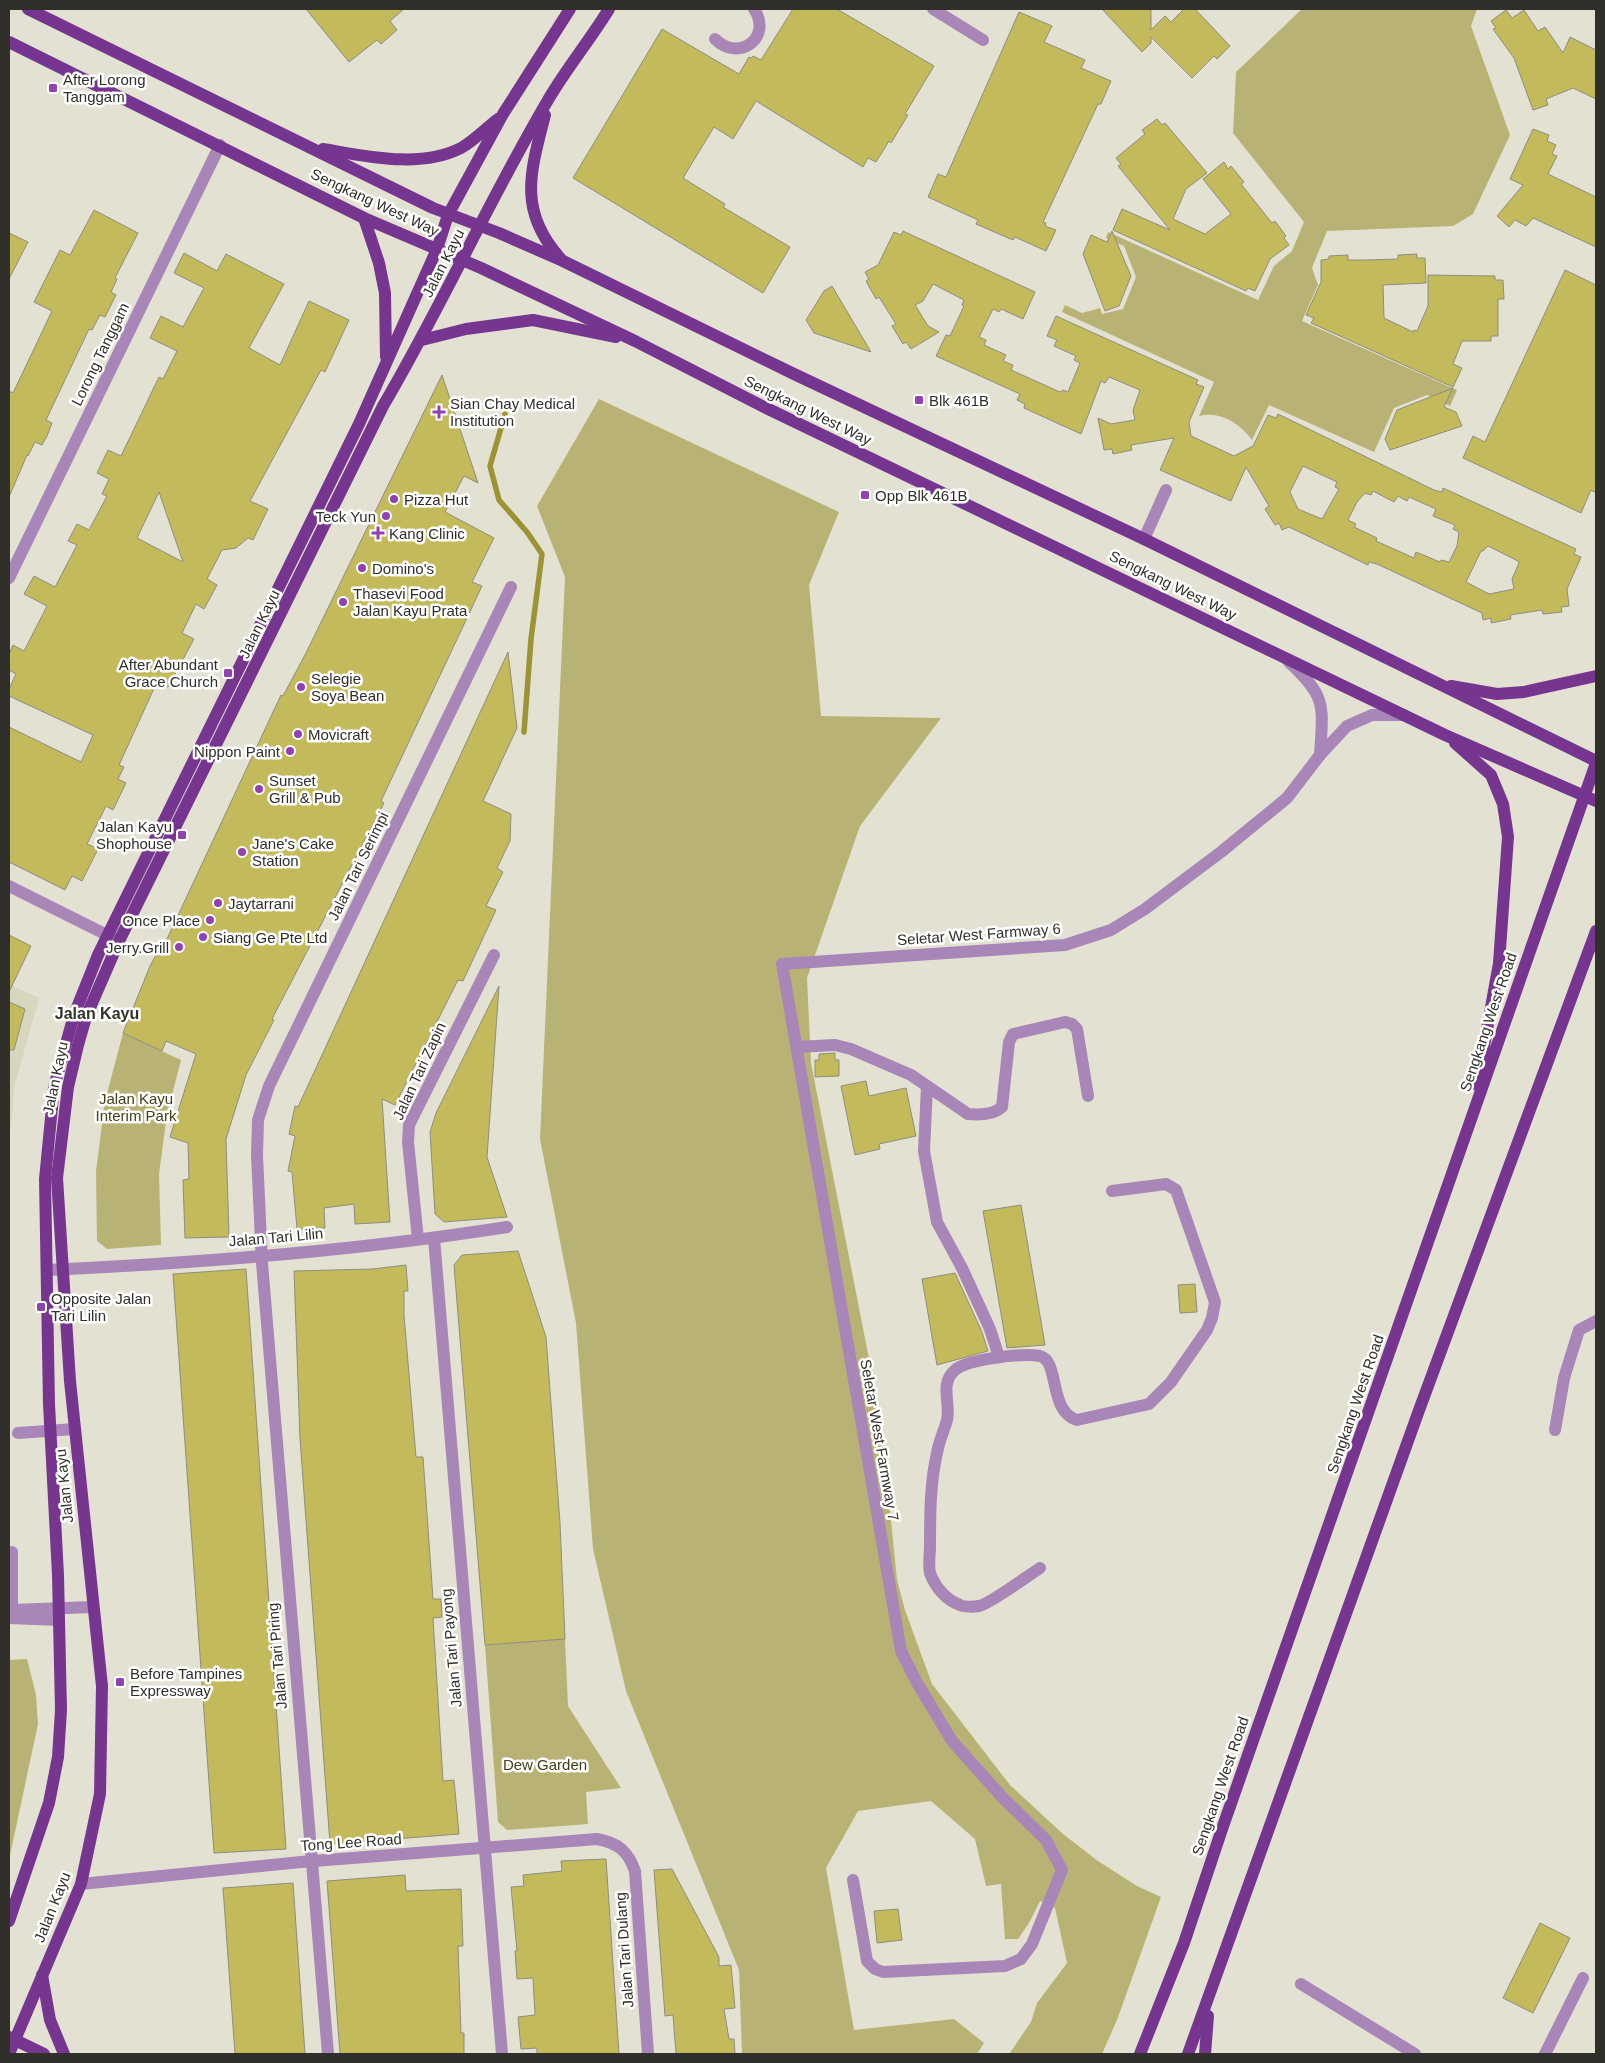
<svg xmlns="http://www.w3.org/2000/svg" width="1605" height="2063" font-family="Helvetica,sans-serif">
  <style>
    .built { fill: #d7d6bf }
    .green { fill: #b8b374 }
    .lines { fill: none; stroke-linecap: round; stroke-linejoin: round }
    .stream { stroke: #9c9332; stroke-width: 5.5 }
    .building { fill: #c2ba5b; stroke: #8e8d7f; fill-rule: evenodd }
    .minor { stroke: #a886b7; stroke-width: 12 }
    .major { stroke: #76368f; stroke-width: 12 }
    .poi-dot { fill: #9241b1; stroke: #fff; stroke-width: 2 }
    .labels { text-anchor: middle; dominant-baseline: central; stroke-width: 5; stroke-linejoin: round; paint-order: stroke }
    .poi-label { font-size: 15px; fill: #302f29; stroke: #fff; text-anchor: start }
    .street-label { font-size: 15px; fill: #302f29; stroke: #fff }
    .park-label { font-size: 15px; fill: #423e16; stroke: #fff }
    .neighbourhood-label { font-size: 16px; font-weight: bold; fill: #343327; stroke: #fff }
  </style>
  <rect width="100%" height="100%" fill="#e3e2d2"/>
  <polygon class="built" points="9,984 39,998 15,1084 9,1144"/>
  <g class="green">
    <path d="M 1302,9 L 1477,9 L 1471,26 L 1510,135 L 1473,214 L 1453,226 L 1327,231 L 1312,268 L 1318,285 L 1302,321 L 1457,390 L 1450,406 L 1427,395 L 1394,408 L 1374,452 L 1269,405 L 1252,440 C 1239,423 1221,411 1199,416 L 1214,382 L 1062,312 L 1065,305 L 1082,313 L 1100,308 L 1102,314 L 1123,309 L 1136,277 L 1124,246 L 1106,238 L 1108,232 L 1258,300 L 1274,266 L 1292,251 L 1304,222 L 1233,133 L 1236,72 Z"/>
    <polygon points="599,399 839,512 809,585 821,716 941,718 860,826 807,978 811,1063 871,1369 883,1441 897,1580 905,1610 932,1684 1010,1785 1063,1834 1098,1861 1137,1886 1161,1897 1117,2020 1102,2054 1009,2054 1031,2022 1037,2003 1067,1963 1055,1908 1040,1901 1029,1923 1018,1939 1005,1939 1001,1884 986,1886 975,1839 931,1801 858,1811 826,1868 854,2030 954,2019 984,2043 977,2054 742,2054 739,1970 626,1691 593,1549 576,1323 540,1139 565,577 537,506"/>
    <polygon points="123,1033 181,1060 167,1114 159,1174 161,1245 107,1249 97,1241 96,1171 105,1101"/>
    <polygon points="565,1639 568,1706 621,1788 586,1792 588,1824 507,1830 498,1822 485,1645"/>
    <polygon points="27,1659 36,1695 38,1724 9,1860 9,1660"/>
  </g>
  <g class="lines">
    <polyline class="stream" points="505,414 490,466 499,500 527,532 542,554 531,639 524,732"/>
  </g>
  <g class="building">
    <polygon points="306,9 404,9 390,21 397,30 381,44 377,40 349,62"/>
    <polygon points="793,9 837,9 934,66 905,114 908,115 891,143 889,141 876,162 868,158 863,167 756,101 733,139 714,127 683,178 725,204 723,207 790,247 763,293 573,178 662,29 739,74 749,57 751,58 753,56 761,60"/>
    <polygon points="1102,9 1151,9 1151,30 1165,16 1171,22 1184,9 1195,9 1230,46 1217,59 1214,56 1192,78 1151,37 1151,43 1142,52"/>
    <polygon points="1506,10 1512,18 1524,10 1538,31 1545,27 1563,53 1570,37 1596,50 1596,99 1573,88 1546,99 1548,105 1533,110 1514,58 1493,29 1496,28 1491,21"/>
    <polygon points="1019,12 1052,26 1044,42 1085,60 1081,68 1111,81 1101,104 1098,104 1043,222 1046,223 1045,226 1056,230 1046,251 1015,237 1013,240 976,224 978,220 928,197 938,174 946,177"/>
    <polygon points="1157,119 1162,125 1165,123 1207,173 1186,189 1173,219 1205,234 1231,214 1203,179 1224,162 1228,169 1231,166 1244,182 1241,184 1272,223 1275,221 1286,236 1284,238 1289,245 1270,259 1255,291 1248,288 1246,291 1113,230 1122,209 1170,230 1118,166 1121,164 1116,158 1145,134 1142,130"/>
    <polygon points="1533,129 1549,135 1547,141 1556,145 1552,154 1557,156 1548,174 1596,197 1596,247 1533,218 1526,226 1515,220 1509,227 1497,216 1523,185 1510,179"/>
    <polygon points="94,210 138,233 115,278 117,279 111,292 116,295 105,317 100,315 92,330 89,329 46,420 52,423 47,436 42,445 35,442 28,456 27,455 9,497 9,391 13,393 52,311 34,302 60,250 70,255"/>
    <path d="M 903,231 L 1035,292 L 1023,319 L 1001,309 L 999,312 L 993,309 L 979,337 L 986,340 L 984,345 L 1006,355 L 1003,361 L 1013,365 L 1011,370 L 1060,392 L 1063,390 L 1068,392 L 1080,363 L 1074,360 L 1076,356 L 1054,346 L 1057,340 L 1047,336 L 1056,316 L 1198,380 L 1196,384 L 1204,387 L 1189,422 L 1191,436 L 1234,456 L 1253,446 L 1268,415 L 1276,418 L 1278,414 L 1434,490 L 1442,492 L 1443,488 L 1576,549 L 1574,554 L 1581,557 L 1567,589 L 1569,606 L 1561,607 L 1562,612 L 1543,614 L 1542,610 L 1510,615 L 1511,619 L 1491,623 L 1491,618 L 1483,620 L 1482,613 L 1377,564 L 1369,562 L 1368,565 L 1289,527 L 1282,530 L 1279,523 L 1275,525 L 1265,509 L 1269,506 L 1246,467 L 1231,501 L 1160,470 L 1174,438 L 1131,445 L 1132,450 L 1113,454 L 1112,449 L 1104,450 L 1098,418 L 1111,424 L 1135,420 L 1133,410 L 1140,390 L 1109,377 L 1105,383 L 1101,381 L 1081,434 L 1024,408 L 1025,404 L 1017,400 L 1020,394 L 936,356 L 946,335 L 950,336 L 964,306 L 962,305 L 964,300 L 933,284 L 923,301 L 915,305 L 928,326 L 939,332 L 911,349 L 906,342 L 903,344 L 892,326 L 896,324 L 879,297 L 876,299 L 866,281 L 869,279 L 865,272 L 878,265 L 894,232 L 901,235 ZM 1303,466 L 1337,482 L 1335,487 L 1339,489 L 1322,519 L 1298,509 L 1290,492 ZM 1373,491 L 1394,502 L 1398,496 L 1407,501 L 1409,497 L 1436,509 L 1433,516 L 1455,525 L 1453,529 L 1459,532 L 1457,546 L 1449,562 L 1441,560 L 1440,562 L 1416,552 L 1414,558 L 1376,541 L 1377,538 L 1354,527 L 1356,524 L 1348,520 L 1357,502 L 1365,493 L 1371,495 ZM 1488,546 L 1518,561 L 1519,563 L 1512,579 L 1514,589 L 1489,594 L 1466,582 L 1481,551 L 1483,551 Z"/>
    <polygon points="1112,231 1131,276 1119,306 1105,311 1083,254 1091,235 1107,242"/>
    <polygon points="9,233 28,242 9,279"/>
    <path d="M 184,253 L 217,271 L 226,254 L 284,284 L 249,348 L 280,365 L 309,301 L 349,320 L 325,372 L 321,370 L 250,501 L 268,509 L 253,540 L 248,538 L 236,548 L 222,550 L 207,579 L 217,585 L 204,609 L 196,604 L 182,633 L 194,639 L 168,687 L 157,682 L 119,765 L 124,767 L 118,779 L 126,783 L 113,810 L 106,806 L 87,844 L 98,849 L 82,881 L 72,876 L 65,890 L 9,862 L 9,727 L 81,762 L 93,735 L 9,696 L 9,689 L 16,674 L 9,670 L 9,654 L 13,645 L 24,651 L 47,606 L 24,594 L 34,576 L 55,587 L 77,545 L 68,541 L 77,524 L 89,530 L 107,496 L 102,494 L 109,479 L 97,473 L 108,450 L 121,456 L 159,377 L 163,379 L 177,351 L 150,338 L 161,316 L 183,327 L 204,288 L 174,273 ZM 159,492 L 183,562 L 137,538 Z"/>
    <polygon points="1417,254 1417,258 1425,258 1426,283 1383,285 1384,318 1413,332 1414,330 1417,331 1428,306 1428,275 1495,276 1495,280 1503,280 1504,299 1498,299 1498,336 1491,336 1491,341 1462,341 1453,364 1462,368 1453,387 1311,323 1314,318 1306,315 1321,282 1321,260 1329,259 1329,256 1348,255 1348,260 1367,260 1398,259 1398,255"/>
    <polygon points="1565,270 1596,285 1596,493 1591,490 1581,513 1463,458 1473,436 1485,442"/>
    <polygon points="832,286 871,352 814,333 806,320 824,291"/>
    <polygon points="442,375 478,483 464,476 445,512 494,538 472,582 482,586 381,801 384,803 272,1019 274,1020 246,1075 226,1139 229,1237 185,1238 183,1180 189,1179 188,1143 170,1137 196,1054 166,1041 162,1051 123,1033 150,966 156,955 159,956 281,695 283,696 305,655"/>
    <polygon points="1453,388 1444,407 1456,412 1462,426 1390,450 1385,439 1397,410"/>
    <polygon points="508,652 517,728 483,801 511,814 510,841 497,868 503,872 486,906 496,910 463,981 458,980 395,1105 382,1099 390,1222 355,1224 354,1204 324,1208 325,1228 297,1229 292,1172 288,1171 295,1136 289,1134 295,1106 298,1107"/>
    <polygon points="9,935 31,946 9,992"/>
    <polygon points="499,986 487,1157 507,1217 444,1222 435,1214 430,1132 436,1113"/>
    <polygon points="9,1002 25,1009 14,1050 9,1050"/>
    <polygon points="835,1053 835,1060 839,1060 839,1076 815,1077 815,1060 819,1060 819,1054"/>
    <polygon points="866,1081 869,1096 906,1088 916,1136 879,1144 880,1149 855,1155 841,1086"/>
    <polygon points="1021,1205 1045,1345 1007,1348 983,1211"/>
    <polygon points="518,1251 546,1337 560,1523 565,1639 485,1645 454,1265 462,1255"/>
    <polygon points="406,1265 408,1291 404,1291 404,1315 416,1457 423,1457 433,1599 441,1599 442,1617 433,1618 443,1781 454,1780 459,1834 330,1844 300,1439 294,1271 372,1269"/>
    <polygon points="246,1269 286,1849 214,1853 173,1274"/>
    <polygon points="955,1273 982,1332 988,1351 937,1365 922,1279"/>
    <polygon points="1195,1284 1197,1312 1180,1313 1178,1285"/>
    <polygon points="606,1859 619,2054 537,2054 537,2048 521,2049 518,2017 535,2015 533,1978 517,1979 515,1951 517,1951 511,1887 524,1886 523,1875 562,1871 561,1861"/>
    <polygon points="672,1869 719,1957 719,1966 731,1965 735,2008 724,2009 729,2039 734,2039 735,2054 676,2054 673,2015 665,2016 654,1870"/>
    <polygon points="405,1875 406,1891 461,1889 463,1946 458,1946 461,2033 464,2033 464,2054 340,2054 327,1881"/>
    <polygon points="293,1883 305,2054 235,2054 223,1888"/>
    <polygon points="898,1909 902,1940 877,1943 874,1911"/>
    <polygon points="1540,1923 1570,1938 1533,2013 1503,1998"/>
  </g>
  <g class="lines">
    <g class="minor">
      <polyline points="933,9 983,40"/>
      <path d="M 715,39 C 739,63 773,37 754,9"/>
      <polyline points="1144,539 1166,490"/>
      <polyline points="9,578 220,145"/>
      <path d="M 1289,662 C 1327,697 1323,705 1320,755"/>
      <polyline points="9,886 117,940"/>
      <path d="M 797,1047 L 835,1045 L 851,1049 L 911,1075 L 968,1114 C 979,1115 994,1115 1002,1107 L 1009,1042 L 1013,1034 L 1065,1022 L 1072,1024 L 1077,1029 L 1088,1096"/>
      <polyline points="927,1086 924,1151 937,1222 962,1268 990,1329 999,1357"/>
      <polyline points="434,1238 502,2054"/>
      <polyline points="418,1239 408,1142 409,1125 494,955"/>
      <path d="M 48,1270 C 201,1263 355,1251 507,1227"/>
      <polyline points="1555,1430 1564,1378 1579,1330 1596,1321"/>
      <polyline points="18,1433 75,1429"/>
      <path d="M 1040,1568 C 1029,1575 988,1605 979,1606 C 974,1607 964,1607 960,1605 C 946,1600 935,1587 930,1573 C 928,1565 930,1555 930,1547 C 930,1516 930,1483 937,1453 C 939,1441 944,1431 947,1420 C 951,1403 939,1384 955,1370 C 968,1359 1022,1353 1040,1356 C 1060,1361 1048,1411 1077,1420 L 1149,1404 L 1171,1382 L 1207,1330 L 1212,1318 L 1215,1302 L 1176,1190 L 1166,1184 L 1112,1191"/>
      <polyline points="9,1612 12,1610 93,1607"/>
      <polyline points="12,1617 12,1552"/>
      <polyline points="9,1618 59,1620"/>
      <polyline points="853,1880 867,1961 875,1969 883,1972 1005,1966 1021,1959 1032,1944 1062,1870 1046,1840 1002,1797 952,1741 916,1681 901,1651 782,964 1065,945 1111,930 1145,909 1221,852 1287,798 1320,755 1347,726 1372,715 1404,715"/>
      <path d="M 81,1884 L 301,1862 L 597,1839 C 618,1843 628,1851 635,1871 L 648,2054"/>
      <polyline points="1301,1984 1415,2054"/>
      <polyline points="328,2054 262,1263 257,1155 258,1120 269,1086 511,587"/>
      <polyline points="1545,2054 1583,1978"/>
    </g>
    <g class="major">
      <polyline points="28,9 433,208 499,233 563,261 794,374 1144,539 1596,761"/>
      <polyline points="9,42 364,218 481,268 635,341 762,406 1445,735 1596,801"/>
      <path d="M 545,115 C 531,170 517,210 560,258"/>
      <path d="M 323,149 C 366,156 420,169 461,148 C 474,141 486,128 498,119"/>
      <polyline points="364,218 379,263 385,293 386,357"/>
      <polyline points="422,340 466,329 533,320 616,337"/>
      <polyline points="1451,686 1497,694 1524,692 1596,676"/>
      <polyline points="1455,743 1491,775 1503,804 1508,837 1499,963 1477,1085"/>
      <polyline points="9,1921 49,1803 58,1757 61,1710 58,1575 49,1404 45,1179 54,1087 74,1015 98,955 359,424 437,249 448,215 503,114 570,9"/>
      <polyline points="42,1975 50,2020 64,2054"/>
      <polyline points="9,2037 44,2054"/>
      <path d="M 9,2054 L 81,1884 L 100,1794 L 102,1686 L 70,1381 L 57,1178 L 68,1087 L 78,1045 L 86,1017 L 119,941 L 383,406 C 442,306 489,200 548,100 C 566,69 590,40 609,9"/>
      <polyline points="1140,2054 1184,1943 1222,1829 1596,763"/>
      <polyline points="1188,2054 1418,1413 1596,931"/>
      <polyline points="1205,2054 1208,2016"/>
    </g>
  </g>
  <g class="poi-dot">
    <rect x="48" y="83" width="10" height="10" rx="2.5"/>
    <rect x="914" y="395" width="10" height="10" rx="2.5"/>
    <path d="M436.5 404.5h5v5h5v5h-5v5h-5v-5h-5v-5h5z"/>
    <rect x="860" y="490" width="10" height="10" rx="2.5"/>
    <circle cx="394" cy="499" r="5"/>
    <circle cx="386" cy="516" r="5"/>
    <path d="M375.5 525.5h5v5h5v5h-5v5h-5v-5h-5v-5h5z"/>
    <circle cx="362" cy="568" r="5"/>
    <circle cx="343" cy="602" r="5"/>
    <rect x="223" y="668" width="10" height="10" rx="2.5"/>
    <circle cx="301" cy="687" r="5"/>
    <circle cx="298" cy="734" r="5"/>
    <circle cx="290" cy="751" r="5"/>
    <circle cx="259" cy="789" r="5"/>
    <rect x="177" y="830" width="10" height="10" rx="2.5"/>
    <circle cx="242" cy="852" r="5"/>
    <circle cx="218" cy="903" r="5"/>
    <circle cx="210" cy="920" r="5"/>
    <circle cx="203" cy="937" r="5"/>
    <circle cx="179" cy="947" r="5"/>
    <rect x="36" y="1302" width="10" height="10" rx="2.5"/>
    <rect x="115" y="1677" width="10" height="10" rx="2.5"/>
  </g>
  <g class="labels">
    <g class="poi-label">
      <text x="63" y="79">After Lorong<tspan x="63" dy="17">Tanggam</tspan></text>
      <text x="929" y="400">Blk 461B</text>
      <text x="450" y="403">Sian Chay Medical<tspan x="450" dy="17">Institution</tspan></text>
      <text x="875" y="495">Opp Blk 461B</text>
      <text x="404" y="499">Pizza Hut</text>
      <text x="376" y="516" text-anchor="end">Teck Yun</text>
      <text x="389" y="533">Kang Clinic</text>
      <text x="372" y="568">Domino's</text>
      <text x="353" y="593">Thasevi Food<tspan x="353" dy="17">Jalan Kayu Prata</tspan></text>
      <text x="218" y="664" text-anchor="end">After Abundant<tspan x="218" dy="17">Grace Church</tspan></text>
      <text x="311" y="678">Selegie<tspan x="311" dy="17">Soya Bean</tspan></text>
      <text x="308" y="734">Movicraft</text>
      <text x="280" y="751" text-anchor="end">Nippon Paint</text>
      <text x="269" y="780">Sunset<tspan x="269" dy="17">Grill &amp; Pub</tspan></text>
      <text x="172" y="826" text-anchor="end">Jalan Kayu<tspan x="172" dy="17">Shophouse</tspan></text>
      <text x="252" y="843">Jane's Cake<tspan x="252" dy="17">Station</tspan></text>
      <text x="228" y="903">Jaytarrani</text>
      <text x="200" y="920" text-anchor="end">Once Place</text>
      <text x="213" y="937">Siang Ge Pte Ltd</text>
      <text x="169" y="947" text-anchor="end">Jerry.Grill</text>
      <text x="51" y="1298">Opposite Jalan<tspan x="51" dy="17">Tari Lilin</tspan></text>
      <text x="130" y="1673">Before Tampines<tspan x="130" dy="17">Expressway</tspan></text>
    </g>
    <g class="street-label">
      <text transform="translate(375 202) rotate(25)">Sengkang West Way</text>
      <text transform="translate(443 263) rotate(-63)">Jalan Kayu</text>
      <text transform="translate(100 354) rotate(-64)">Lorong Tanggam</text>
      <text transform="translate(808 410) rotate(26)">Sengkang West Way</text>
      <text transform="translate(1173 585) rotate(26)">Sengkang West Way</text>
      <text transform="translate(259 624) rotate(-64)">Jalan Kayu</text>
      <text transform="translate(358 866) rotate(-64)">Jalan Tari Serimpi</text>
      <text transform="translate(979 934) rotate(-4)">Seletar West Farmway 6</text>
      <text transform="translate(1488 1022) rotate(-71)">Sengkang West Road</text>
      <text transform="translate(419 1071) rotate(-65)">Jalan Tari Zapin</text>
      <text transform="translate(55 1078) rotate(-78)">Jalan Kayu</text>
      <text transform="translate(276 1237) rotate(-5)">Jalan Tari Lilin</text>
      <text transform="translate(1355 1404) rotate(-71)">Sengkang West Road</text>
      <text transform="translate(880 1440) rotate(80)">Seletar West Farmway 7</text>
      <text transform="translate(64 1486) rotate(-96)">Jalan Kayu</text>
      <text transform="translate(451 1648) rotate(-95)">Jalan Tari Payong</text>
      <text transform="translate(277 1656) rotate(-95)">Jalan Tari Piring</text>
      <text transform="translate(1220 1786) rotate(-71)">Sengkang West Road</text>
      <text transform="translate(351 1842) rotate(-4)">Tong Lee Road</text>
      <text transform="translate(52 1907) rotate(-68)">Jalan Kayu</text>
      <text transform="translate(624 1950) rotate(-94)">Jalan Tari Dulang</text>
    </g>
    <g class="park-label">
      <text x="136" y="1098">Jalan Kayu<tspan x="136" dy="17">Interim Park</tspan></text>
      <text x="545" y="1764">Dew Garden</text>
    </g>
    <g class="neighbourhood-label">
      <text x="97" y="1013">Jalan Kayu</text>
    </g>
  </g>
  <rect width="1605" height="2063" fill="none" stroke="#302f29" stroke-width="20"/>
</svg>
